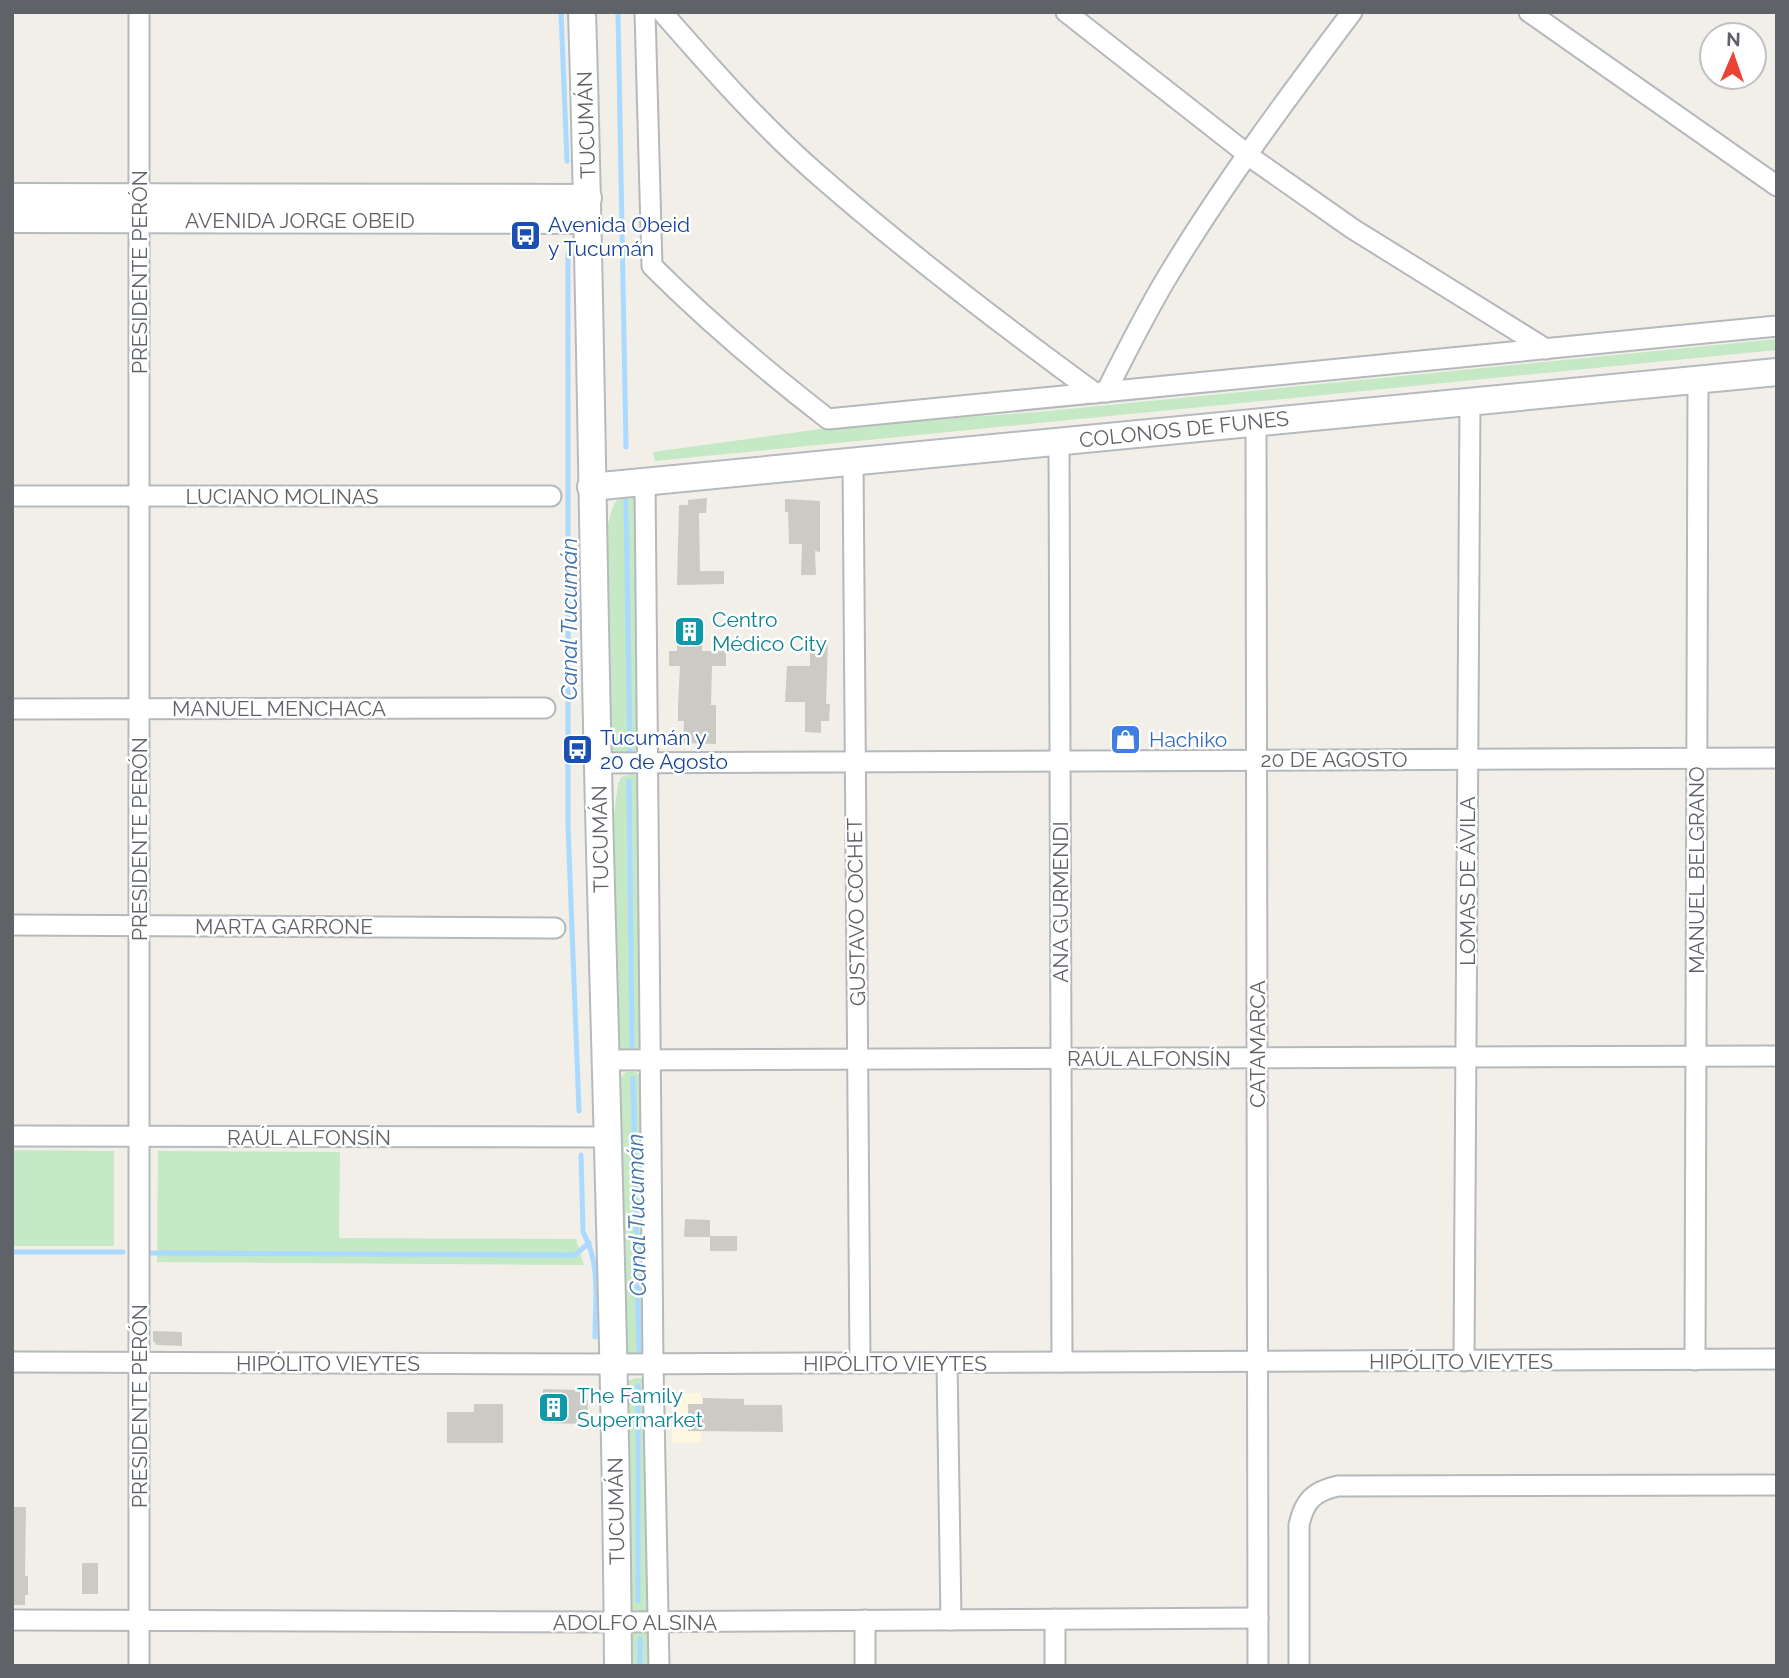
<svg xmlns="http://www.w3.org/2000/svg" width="1789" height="1678" font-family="Raleway,sans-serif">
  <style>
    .commercial { fill: #fef7e0 }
    .green { fill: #c5e8c5 }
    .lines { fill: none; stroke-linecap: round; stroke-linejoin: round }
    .stream { stroke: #aadaff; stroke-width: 5 }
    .building { fill: #cccac5 }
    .street-casing { stroke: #b5b8bc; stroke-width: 23 }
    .secondary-casing { stroke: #b6babf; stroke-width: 30 }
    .street { stroke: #fff; stroke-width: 19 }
    .secondary { stroke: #fff; stroke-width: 26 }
    .labels { text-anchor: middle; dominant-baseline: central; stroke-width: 5; stroke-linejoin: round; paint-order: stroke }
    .street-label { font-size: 21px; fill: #5f6368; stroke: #fff }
    .transit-label { font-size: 21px; fill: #164399; stroke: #fff; text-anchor: start }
    .culture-label { font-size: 21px; fill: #0d838f; stroke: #fff; text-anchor: start }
    .shop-label { font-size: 21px; fill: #366cbe; stroke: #fff; text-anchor: start }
    .water-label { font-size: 23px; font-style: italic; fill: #4174aa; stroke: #fff }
  </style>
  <rect width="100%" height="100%" fill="#f1efe8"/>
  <rect class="commercial" x="672" y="1393" width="29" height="50"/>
  <g class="green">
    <polygon points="1777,339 1777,350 655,461 653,452 850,425 1038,412"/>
    <path d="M 620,495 L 634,496 L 639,508 L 636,687 L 640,744 L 635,754 L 620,757 L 613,752 L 607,742 L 605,551 C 607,532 608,510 620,495 Z"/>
    <polygon points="631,774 637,776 640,782 643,1052 627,1056 618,1050 612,831 618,784 621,777"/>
    <polygon points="626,1072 636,1072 645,1081 646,1355 626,1355 618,1081"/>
    <polygon points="12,1150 114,1151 114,1246 12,1246"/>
    <polygon points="158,1151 340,1152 339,1238 576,1239 584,1265 157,1262"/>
    <polygon points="636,1378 643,1379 648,1386 649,1610 643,1614 634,1614 629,1609 625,1387 630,1380"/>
    <polygon points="636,1631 642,1631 649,1635 652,1666 628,1666 629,1636"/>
  </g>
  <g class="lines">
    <g class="stream">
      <polyline points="561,12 567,161"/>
      <polyline points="618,12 626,447"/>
      <polyline points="568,253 568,826 579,1111"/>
      <polyline points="626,501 630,750"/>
      <polyline points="629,781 632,1046"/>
      <polyline points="633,1078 639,1352"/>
      <path d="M 581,1155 L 583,1232 C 601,1264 595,1302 595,1337"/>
      <polyline points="12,1252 123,1252"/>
      <polyline points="148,1253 575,1255 589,1243"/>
      <polyline points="638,1386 638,1601"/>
      <polyline points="640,1639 640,1666"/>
    </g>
  </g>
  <g class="building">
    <polygon points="707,498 706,513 699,513 700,571 724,571 724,584 677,585 679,505 688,505 688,500"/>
    <polygon points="785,499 820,501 820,552 815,551 816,575 801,575 802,544 789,544 788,512 785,512"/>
    <polygon points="677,624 701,624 702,651 726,651 726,666 712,666 711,705 716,705 716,744 683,743 684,721 678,721 678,705 680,666 669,666 669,651 677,651"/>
    <polygon points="828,640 826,704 830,704 829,721 821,721 821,733 805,732 805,702 785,702 787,666 810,666 810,641"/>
    <polygon points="685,1219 710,1220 710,1237 684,1237"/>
    <rect x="710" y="1236" width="27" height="15"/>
    <polygon points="153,1331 182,1332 182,1346 157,1345 153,1341"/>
    <polygon points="543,1389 578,1390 588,1401 587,1424 542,1423"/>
    <polygon points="703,1398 744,1399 744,1405 782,1405 783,1432 688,1431 688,1404 703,1404"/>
    <polygon points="474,1404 503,1404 503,1443 447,1443 447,1412 474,1412"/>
    <polygon points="12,1507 26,1507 25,1576 28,1576 28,1595 25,1595 25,1605 12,1605"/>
    <rect x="82" y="1563" width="16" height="31"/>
  </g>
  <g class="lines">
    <defs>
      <g id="street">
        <polyline points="139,12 139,1666"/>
        <path d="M 645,12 L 652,266 C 707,321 766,371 828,419 L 1777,326"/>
        <path d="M 662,12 C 711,68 760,124 816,173 C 905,251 999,323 1095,393"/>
        <polyline points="1066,12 1256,161 1353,229 1546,349"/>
        <polyline points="1529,12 1777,186"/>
        <path d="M 1106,392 C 1126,352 1146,312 1169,274 C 1224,183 1288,97 1352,12"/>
        <polyline points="1256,422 1258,1666"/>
        <polyline points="1059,441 1062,1362"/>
        <polyline points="853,461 860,1363"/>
        <polyline points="645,482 653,1364 659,1666"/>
        <polyline points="12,496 551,496"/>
        <polyline points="12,709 545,708"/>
        <polyline points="598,763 1777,758"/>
        <polyline points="12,925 555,928"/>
        <polyline points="605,1060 1777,1056"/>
        <polyline points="12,1136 607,1137"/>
        <polyline points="1695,1360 1698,379"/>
        <polyline points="1464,1361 1470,401"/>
        <polyline points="12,1362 614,1364 1777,1359"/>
        <polyline points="947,1363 951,1620"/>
        <polyline points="1055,1619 1055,1666"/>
        <polyline points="12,1620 617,1622 1258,1618"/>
        <polyline points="865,1620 865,1666"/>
        <path d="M 1299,1666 L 1299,1525 C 1304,1501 1314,1491 1338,1486 L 1777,1485"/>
      </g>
      <g id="secondary">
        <path d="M 582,12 C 590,264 592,516 598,768 C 605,1067 616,1367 618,1666"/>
        <polyline points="12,197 588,198"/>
        <polyline points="12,219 588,220"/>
        <polyline points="591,487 1777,372"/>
      </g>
    </defs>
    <use href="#street" class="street-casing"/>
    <use href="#secondary" class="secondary-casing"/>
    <use href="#street" class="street"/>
    <use href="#secondary" class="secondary"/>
  </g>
  <defs>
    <symbol id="bus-square" viewBox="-11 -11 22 22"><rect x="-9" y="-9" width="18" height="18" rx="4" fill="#1a4fb4" stroke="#fff"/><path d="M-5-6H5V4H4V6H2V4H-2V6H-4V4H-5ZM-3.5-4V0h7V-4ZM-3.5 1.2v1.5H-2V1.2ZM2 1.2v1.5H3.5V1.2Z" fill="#fff"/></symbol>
    <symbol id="building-square" viewBox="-11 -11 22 22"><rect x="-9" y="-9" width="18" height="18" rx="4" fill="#0f9aa8" stroke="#fff"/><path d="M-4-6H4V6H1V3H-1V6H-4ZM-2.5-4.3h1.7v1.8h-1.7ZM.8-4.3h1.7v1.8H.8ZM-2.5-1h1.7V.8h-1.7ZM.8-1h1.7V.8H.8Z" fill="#fff"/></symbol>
    <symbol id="shop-square" viewBox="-11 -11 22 22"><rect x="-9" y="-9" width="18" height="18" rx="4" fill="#3f7fe0" stroke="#fff"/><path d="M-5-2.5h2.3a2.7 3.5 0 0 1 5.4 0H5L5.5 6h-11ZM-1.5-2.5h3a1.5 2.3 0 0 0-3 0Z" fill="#fff"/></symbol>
  </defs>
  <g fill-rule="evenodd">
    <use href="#bus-square" x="508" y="218" width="35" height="35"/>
    <use href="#building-square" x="672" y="614" width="35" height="35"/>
    <use href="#shop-square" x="1108" y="722" width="35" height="35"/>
    <use href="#bus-square" x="560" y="732" width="35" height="35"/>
    <use href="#building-square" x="536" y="1390" width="35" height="35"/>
  </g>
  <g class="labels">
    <g class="street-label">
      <text transform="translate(586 125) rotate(-92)">TUCUMÁN</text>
      <text x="300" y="220">AVENIDA JORGE OBEID</text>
      <text transform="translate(139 272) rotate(-90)">PRESIDENTE PERÓN</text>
      <text transform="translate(1184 429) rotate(-6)">COLONOS DE FUNES</text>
      <text x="282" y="496">LUCIANO MOLINAS</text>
      <text x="279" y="708">MANUEL MENCHACA</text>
      <text x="1334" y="759">20 DE AGOSTO</text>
      <text transform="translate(139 839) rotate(-90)">PRESIDENTE PERÓN</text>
      <text transform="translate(600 839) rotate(-91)">TUCUMÁN</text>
      <text transform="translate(1696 870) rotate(-90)">MANUEL BELGRANO</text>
      <text transform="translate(1467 881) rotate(-90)">LOMAS DE ÁVILA</text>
      <text transform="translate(1060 902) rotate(-90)">ANA GURMENDI</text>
      <text transform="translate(856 912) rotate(-91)">GUSTAVO COCHET</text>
      <text x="284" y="926">MARTA GARRONE</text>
      <text transform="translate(1257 1044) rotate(-90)">CATAMARCA</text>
      <text x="1149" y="1058">RAÚL ALFONSÍN</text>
      <text x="309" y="1137">RAÚL ALFONSÍN</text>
      <text x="1461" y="1361">HIPÓLITO VIEYTES</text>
      <text x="328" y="1363">HIPÓLITO VIEYTES</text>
      <text x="895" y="1363">HIPÓLITO VIEYTES</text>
      <text transform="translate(139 1406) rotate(-90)">PRESIDENTE PERÓN</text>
      <text transform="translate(616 1511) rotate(-91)">TUCUMÁN</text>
      <text x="635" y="1622">ADOLFO ALSINA</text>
    </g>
    <g class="transit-label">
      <text x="548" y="224">Avenida Obeid<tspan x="548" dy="24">y Tucumán</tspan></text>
      <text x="600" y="737">Tucumán y<tspan x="600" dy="24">20 de Agosto</tspan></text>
    </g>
    <g class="culture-label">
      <text x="712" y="619">Centro<tspan x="712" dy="24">Médico City</tspan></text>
      <text x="577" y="1395">The Family<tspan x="577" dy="24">Supermarket</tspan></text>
    </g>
    <g class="shop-label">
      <text x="1149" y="739">Hachiko</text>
    </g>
    <g class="water-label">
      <text transform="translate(568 619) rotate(-90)">Canal Tucumán</text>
      <text transform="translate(636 1215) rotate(-91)">Canal Tucumán</text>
    </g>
  </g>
  <rect width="1789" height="1678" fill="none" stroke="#5f6368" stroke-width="28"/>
  <g transform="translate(1733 56) rotate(2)"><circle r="33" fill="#ffffff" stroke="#bfc1c3" stroke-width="2"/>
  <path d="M0-5L12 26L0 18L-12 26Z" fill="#ea4335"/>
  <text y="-10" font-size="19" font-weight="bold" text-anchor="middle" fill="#5f6368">N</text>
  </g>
</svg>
